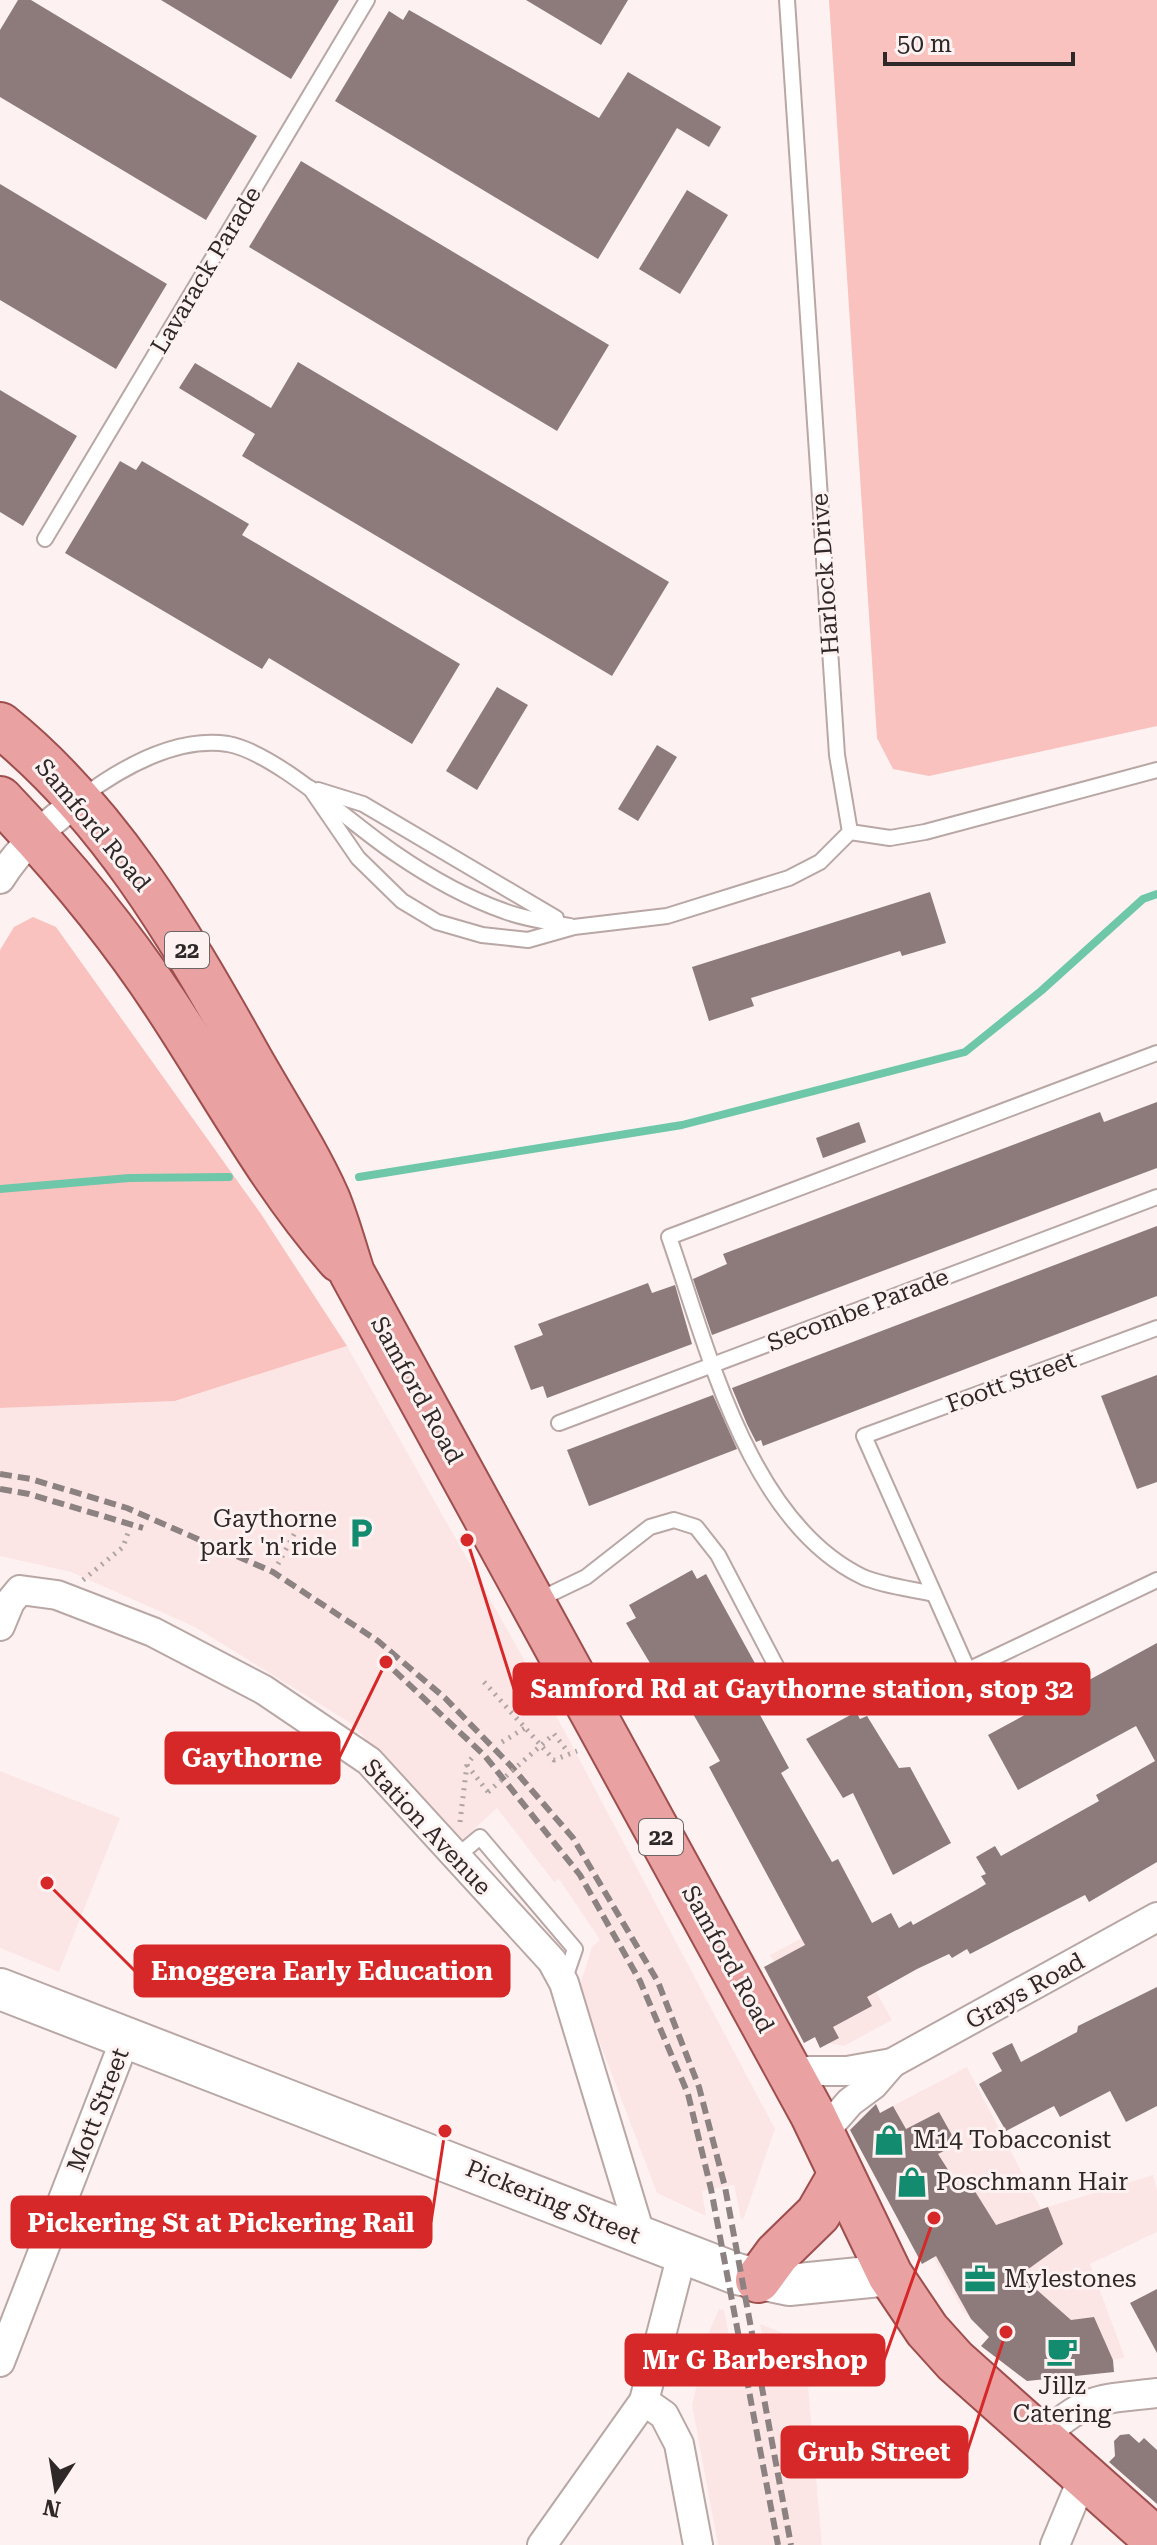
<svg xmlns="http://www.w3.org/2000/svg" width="1157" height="2545" font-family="'Roboto Serif',serif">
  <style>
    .built { fill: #fce6e5 }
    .green { fill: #f9c2bf }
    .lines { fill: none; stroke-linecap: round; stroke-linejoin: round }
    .stream { stroke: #6fc7aa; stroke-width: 8 }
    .building { fill: #8c7b7a }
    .service-casing { stroke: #b8a7a5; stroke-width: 18 }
    .minor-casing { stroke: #b8a7a5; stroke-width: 32 }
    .secondary-casing { stroke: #b8a7a5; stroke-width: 44 }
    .primary-casing { stroke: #9f4e4e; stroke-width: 48 }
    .path { stroke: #aea5a4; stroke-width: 5; stroke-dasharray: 2 6; stroke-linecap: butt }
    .service { stroke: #fff; stroke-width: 14 }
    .minor { stroke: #fff; stroke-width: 28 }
    .secondary { stroke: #fff; stroke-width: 40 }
    .primary { stroke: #e9a1a1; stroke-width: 44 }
    .rail { stroke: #8b8281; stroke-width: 6; stroke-dasharray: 12 6; stroke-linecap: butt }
    .path-bridge { stroke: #aea5a4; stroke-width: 5; stroke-dasharray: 2 6; stroke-linecap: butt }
    .labels { text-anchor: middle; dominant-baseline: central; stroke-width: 6; stroke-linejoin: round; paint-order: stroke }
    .shield { fill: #fdf2f1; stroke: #6d6564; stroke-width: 2 }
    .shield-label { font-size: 22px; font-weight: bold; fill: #2f2828 }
    .street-label { font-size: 24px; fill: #2f2828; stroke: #fdf2f1 }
    .poi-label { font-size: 24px; fill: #2f2828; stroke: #fdf2f1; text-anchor: start }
    .leader { fill: none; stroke: #d62828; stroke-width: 3 }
    .callout-dot { fill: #d62828; stroke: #fdf2f1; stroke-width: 3 }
    .callout { fill: #d62828; stroke: #d62828; stroke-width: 3 }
    .callout-label { font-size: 26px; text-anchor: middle; font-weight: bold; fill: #fff }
  </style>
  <rect width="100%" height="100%" fill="#fdf2f1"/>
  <g class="built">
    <polygon points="347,1346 565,1732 775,2129 744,2218 741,2219 734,2185 702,2191 706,2216 657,2193 579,1988 592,1947 600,1940 559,1879 554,1882 497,1808 460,1842 352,1724 195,1627 71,1572 0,1556 0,1408 176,1401"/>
    <polygon points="0,1771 120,1818 59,1972 0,1948"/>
    <polygon points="836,1920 892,2020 844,2046 817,2041 770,1955"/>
    <polygon points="967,2067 1041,2209 1153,2175 1157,2190 1157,2232 1090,2264 1125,2358 1028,2371 963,2311 934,2258 864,2128 866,2120"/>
    <polygon points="719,2309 724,2310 732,2350 764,2343 760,2324 804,2341 822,2545 718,2545 692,2405 711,2327"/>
  </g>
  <g class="green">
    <polygon points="829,0 1157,0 1157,726 929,776 893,769 877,738"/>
    <polygon points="33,917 56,927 261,1214 347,1346 175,1401 0,1408 0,950 14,927"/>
  </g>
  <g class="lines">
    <g class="stream">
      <polyline points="359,1177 682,1125 965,1052 1041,991 1143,899 1157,894"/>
      <polyline points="0,1189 129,1178 229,1177"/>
    </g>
  </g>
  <g class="building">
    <polygon points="18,0 31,0 257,136 206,220 0,97 0,30"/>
    <polygon points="161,0 339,0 291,79"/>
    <polygon points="526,0 628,0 601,45"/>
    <polygon points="409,10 599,118 628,72 721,127 709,147 677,128 598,259 335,101 389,11 403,20"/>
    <polygon points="301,161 609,345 557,431 249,247"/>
    <polygon points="0,184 167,284 116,369 0,300"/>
    <polygon points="687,190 728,215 680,294 639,269"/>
    <polygon points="298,362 669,582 612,676 242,456 255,434 179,388 195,363 271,408"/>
    <polygon points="0,390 77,436 23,526 0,512"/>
    <polygon points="120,461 136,470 142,461 249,524 242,535 460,664 412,744 269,658 262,669 65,553"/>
    <polygon points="497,687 528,705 477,790 446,771"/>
    <polygon points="657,745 677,757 638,821 618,809"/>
    <polygon points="930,892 946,943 902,956 900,951 751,998 754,1006 709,1021 692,967"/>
    <polygon points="1157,1102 1157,1168 712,1335 693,1279 727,1264 723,1254 1100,1112 1104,1122"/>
    <polygon points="859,1122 866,1142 823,1158 816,1138"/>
    <polygon points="1157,1226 1157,1296 763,1446 761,1440 756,1442 747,1424 732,1388"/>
    <polygon points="648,1283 652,1293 675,1285 692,1344 547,1398 543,1386 531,1390 514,1346 543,1335 538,1324"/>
    <polygon points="1157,1375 1157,1482 1137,1489 1101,1396"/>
    <polygon points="713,1395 737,1449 589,1506 567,1450"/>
    <polygon points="692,1570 697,1579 706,1574 757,1667 750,1671 756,1682 749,1687 756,1700 753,1702 789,1768 781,1773 832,1862 838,1859 872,1923 891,1913 899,1928 911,1921 913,1925 976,1890 986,1884 981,1876 986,1874 976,1857 995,1846 1001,1856 1099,1801 1096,1795 1155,1761 1136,1726 1018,1790 988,1735 1157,1643 1157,1862 1089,1902 1085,1895 970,1954 967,1949 952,1958 949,1954 917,1969 867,1997 872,2006 833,2027 839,2038 820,2048 815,2037 804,2043 764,1967 805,1945 709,1767 720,1761 688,1705 678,1710 626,1623 636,1618 629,1605"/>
    <polygon points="856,1712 860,1719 867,1716 899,1768 910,1767 951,1843 893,1875 853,1793 843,1798 806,1739"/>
    <polygon points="1157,1987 1157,2106 1126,2122 1110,2091 1060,2117 1054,2106 1006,2131 979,2084 1002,2071 992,2053 1012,2043 1021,2062 1077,2032 1078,2026"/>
    <polygon points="876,2104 880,2113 893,2106 906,2129 939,2112 957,2144 938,2154 961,2190 971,2185 996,2225 1048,2207 1063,2244 1020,2275 1071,2320 1094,2317 1113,2360 1114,2372 1027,2381 981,2346 989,2337 971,2319 936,2256 922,2264 850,2130"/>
    <polygon points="1157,2289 1157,2353 1130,2303"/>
    <polygon points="1129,2434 1139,2443 1144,2438 1157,2450 1157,2504 1109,2462 1115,2456 1114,2441 1120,2435"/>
  </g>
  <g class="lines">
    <defs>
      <g id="service">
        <polyline points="787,0 837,755 850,832 890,838 925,832 1157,770"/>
        <polyline points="45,539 367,0"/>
        <polyline points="310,788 358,858 402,901 437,922 482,935 528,940 574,927 667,916 789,878 820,862 850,832"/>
        <polyline points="318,790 363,804 556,918"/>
        <path d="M 82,797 C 121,768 177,736 228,744 C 277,753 352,825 396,854 C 428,876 467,898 504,911 C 524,919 548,922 570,926"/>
        <polyline points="1157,1328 864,1436 968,1670 1157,1580"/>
        <polyline points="559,1423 1157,1197"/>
        <path d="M 934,1594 C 912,1589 884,1586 863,1577 C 748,1522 708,1348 669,1237 L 1157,1053"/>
        <polyline points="538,1600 586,1577 650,1527 674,1520 696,1527 718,1555 796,1704"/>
        <polyline points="456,1857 480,1837 575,1949 564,1981"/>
      </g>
      <g id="minor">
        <path d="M 0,879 C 21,845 48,824 79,800"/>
        <polyline points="0,1626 10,1602 20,1590 57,1595 153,1632 264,1690 369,1761 552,1961 564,1983 641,2237"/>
        <polyline points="789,2071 847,2071 892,2063 1157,1917"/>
        <polyline points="822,2134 850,2102 873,2085 892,2063"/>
        <polyline points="0,2362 126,2037"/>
        <polyline points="644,2401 664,2415 679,2444 698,2545"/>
        <path d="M 1041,2438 C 1087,2396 1098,2400 1157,2393"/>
        <polyline points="542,2545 644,2401 682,2254"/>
        <polyline points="1055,2545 1084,2475"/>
      </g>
      <polyline id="secondary" points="0,1989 737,2274 789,2285 890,2275"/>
      <g id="primary">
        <path d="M 0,725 C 108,812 177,930 244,1049 C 271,1098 304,1147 327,1198 C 337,1222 344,1249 352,1273 L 813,2115 L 890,2275 L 927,2330 L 955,2361 L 1157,2541"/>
        <path d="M 0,799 C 60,862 117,930 165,1003 C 222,1089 271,1182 340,1260"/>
        <polyline points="758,2280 777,2254 818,2214 841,2174"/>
      </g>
    </defs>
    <use href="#service" class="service-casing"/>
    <use href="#minor" class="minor-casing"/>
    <use href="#secondary" class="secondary-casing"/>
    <use href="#primary" class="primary-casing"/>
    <g class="path">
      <polyline points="278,1564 298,1527"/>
      <polyline points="83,1580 123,1547 128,1533"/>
      <polyline points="484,1682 554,1760 577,1751"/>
      <polyline points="554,1734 569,1753"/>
      <polyline points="502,1742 525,1728"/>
      <polyline points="467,1765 488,1792"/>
      <polyline points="460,1822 467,1764 475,1754"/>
    </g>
    <use href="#service" class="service"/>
    <use href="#minor" class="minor"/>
    <use href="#secondary" class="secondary"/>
    <use href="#primary" class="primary"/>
    <g class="rail">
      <polyline points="0,1474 31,1479 127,1508 273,1572 378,1641 445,1698 510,1765 573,1838 658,1982 699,2087 725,2187 791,2545"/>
      <polyline points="0,1489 29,1494 143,1528"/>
      <polyline points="381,1658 485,1756 580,1875 640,1981 688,2094 711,2189 778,2545"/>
    </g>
    <polyline class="path-bridge" points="488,1792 554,1734"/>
  </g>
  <defs>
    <symbol id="parking-bare" viewBox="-9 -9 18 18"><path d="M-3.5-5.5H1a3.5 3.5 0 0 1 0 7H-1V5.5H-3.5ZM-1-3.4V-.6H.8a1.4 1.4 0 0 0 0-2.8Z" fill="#128b6e" stroke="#fdf2f1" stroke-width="2.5" paint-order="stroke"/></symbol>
    <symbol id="shop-bare" viewBox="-9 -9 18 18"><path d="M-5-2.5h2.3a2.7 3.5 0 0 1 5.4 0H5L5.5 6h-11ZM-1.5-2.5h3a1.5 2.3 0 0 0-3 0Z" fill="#128b6e" stroke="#fdf2f1" stroke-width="2.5" paint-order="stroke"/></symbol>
    <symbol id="office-bare" viewBox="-9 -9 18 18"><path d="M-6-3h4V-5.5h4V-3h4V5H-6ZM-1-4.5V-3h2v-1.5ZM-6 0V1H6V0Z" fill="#128b6e" stroke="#fdf2f1" stroke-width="2.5" paint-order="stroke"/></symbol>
    <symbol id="cafe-bare" viewBox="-9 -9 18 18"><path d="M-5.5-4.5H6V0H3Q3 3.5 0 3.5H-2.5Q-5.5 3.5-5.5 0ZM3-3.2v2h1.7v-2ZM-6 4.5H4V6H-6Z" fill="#128b6e" stroke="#fdf2f1" stroke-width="2.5" paint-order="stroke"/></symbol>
  </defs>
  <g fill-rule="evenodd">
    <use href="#parking-bare" x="339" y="1511" width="44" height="44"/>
    <use href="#shop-bare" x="867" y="2118" width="44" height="44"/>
    <use href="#shop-bare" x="890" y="2160" width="44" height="44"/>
    <use href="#office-bare" x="958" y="2257" width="44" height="44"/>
    <use href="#cafe-bare" x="1040" y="2329" width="44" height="44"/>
  </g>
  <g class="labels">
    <g class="shield">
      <rect x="165" y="932" width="44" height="36" rx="6"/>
      <rect x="639" y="1819" width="44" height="36" rx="6"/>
    </g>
    <g class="shield-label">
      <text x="187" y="950">22</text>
      <text x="661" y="1837">22</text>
    </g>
    <g class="street-label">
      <text transform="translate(206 270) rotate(-59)">Lavarack Parade</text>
      <text transform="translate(825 574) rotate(-94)">Harlock Drive</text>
      <text transform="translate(93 825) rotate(50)">Samford Road</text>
      <text transform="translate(858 1310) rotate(-21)">Secombe Parade</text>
      <text transform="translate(1011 1382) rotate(-20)">Foott Street</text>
      <text transform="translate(417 1390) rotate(61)">Samford Road</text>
      <text transform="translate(427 1827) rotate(47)">Station Avenue</text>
      <text transform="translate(728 1959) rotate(61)">Samford Road</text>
      <text transform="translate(1025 1991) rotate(-29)">Grays Road</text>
      <text transform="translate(98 2110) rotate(-69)">Mott Street</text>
      <text transform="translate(553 2202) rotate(22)">Pickering Street</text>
    </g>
    <g class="poi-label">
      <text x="337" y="1519" text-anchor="end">Gaythorne<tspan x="337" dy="28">park 'n' ride</tspan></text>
      <text x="913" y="2140">M14 Tobacconist</text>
      <text x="936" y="2182">Poschmann Hair</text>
      <text x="1004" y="2279">Mylestones</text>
      <text x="1062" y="2386" text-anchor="middle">Jillz<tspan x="1062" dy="28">Catering</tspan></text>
    </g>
  </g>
  <path class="leader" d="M467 1540L514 1689M386 1662L339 1758M47 1883L135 1971M445 2131L431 2222M934 2218L884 2360M1006 2332L967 2452"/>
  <g class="callout-dot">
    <circle cx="467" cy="1540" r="8"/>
    <circle cx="386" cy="1662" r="8"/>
    <circle cx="47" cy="1883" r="8"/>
    <circle cx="445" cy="2131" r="8"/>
    <circle cx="934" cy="2218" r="8"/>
    <circle cx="1006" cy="2332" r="8"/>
  </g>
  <g class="callout">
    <rect x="514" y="1664" width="575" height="50" rx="8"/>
    <rect x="166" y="1733" width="173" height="50" rx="8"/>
    <rect x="135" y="1946" width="374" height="50" rx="8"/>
    <rect x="12" y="2197" width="419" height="50" rx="8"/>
    <rect x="626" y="2335" width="258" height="50" rx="8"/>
    <rect x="782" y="2427" width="185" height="50" rx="8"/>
  </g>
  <g class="callout-label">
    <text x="802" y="1698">Samford Rd at Gaythorne station, stop 32</text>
    <text x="252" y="1767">Gaythorne</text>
    <text x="322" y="1980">Enoggera Early Education</text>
    <text x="221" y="2232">Pickering St at Pickering Rail</text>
    <text x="755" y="2369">Mr G Barbershop</text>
    <text x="874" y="2461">Grub Street</text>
  </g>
  <g transform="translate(56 2489) rotate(192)" stroke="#fdf2f1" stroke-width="6" paint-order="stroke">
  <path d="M0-6L14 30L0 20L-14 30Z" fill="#2f2828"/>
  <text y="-12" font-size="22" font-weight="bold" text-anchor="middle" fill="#2f2828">N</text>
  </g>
  <path d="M885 52v12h188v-12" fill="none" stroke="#2f2828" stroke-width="4"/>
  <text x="897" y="52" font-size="24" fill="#2f2828" stroke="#fdf2f1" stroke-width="6" paint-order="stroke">50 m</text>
</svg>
